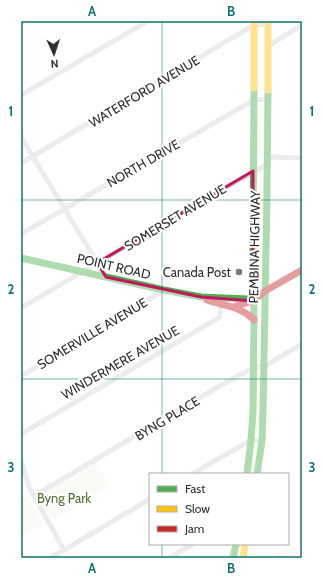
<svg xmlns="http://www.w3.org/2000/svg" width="323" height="579" font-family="Cabin,sans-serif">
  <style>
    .green { fill: #f1f5ec }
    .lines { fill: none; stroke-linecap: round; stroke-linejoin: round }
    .street { stroke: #d4d4d4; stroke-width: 5 }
    .fast { stroke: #4caf50; stroke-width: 7 }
    .slow { stroke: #ffc107; stroke-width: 7 }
    .jam { stroke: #c62828; stroke-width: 7 }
    .marked { fill: none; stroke: #c2185b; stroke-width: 3; stroke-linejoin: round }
    .grid { fill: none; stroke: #0f766e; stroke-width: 1; stroke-opacity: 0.55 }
    .poi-dot { fill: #787878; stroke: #fff; stroke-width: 1.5 }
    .labels { text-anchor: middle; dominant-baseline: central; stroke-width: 4; stroke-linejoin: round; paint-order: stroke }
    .street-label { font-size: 13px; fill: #2f2f2f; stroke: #fff }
    .poi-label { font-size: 13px; fill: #2f2f2f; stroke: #fff; text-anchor: end }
    .park-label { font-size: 13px; fill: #546d3a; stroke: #fff }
    .neatline { fill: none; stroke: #0f766e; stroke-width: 1.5 }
    .grid-label { font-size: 13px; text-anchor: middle; font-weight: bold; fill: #0f766e }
  </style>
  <rect width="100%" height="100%" fill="#fff"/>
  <g class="green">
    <polygon points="259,102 261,103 264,108 264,159 262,159 258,158 257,155 257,103"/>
    <polygon points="260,171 263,173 264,176 264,222 262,224 260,225 256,223 256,172"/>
    <polygon points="258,232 262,233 261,287 257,291 256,234"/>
    <polygon points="257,376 258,376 260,418 259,430 256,432"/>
    <polygon points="96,463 110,486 54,520 40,496"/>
    <polygon points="27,496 43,523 21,537 21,499"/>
    <polygon points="293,544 298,553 299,558 270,558"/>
  </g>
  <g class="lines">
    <g class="street">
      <polyline points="21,23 24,21"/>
      <polyline points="268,46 302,25"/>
      <polyline points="21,95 148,21"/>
      <polyline points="21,137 106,277"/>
      <polyline points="268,157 302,158"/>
      <polyline points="21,163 254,25 268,24"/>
      <polyline points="21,234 254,100 268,99"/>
      <polyline points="21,308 226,187 268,164"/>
      <polyline points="21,376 164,290"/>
      <polyline points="21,434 220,317 221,304"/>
      <polyline points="21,460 29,487 64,550 50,558"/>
      <polyline points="192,474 251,440 262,441"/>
      <polyline points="34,496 223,384 247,371 253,368 264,366 270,363 302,344"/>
      <polyline points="64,550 150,499"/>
      <polyline points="169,558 193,544"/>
    </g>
    <g class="fast">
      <polyline points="21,258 164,290 201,297 247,299 253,301"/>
      <polyline points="247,474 251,440 253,411 254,320 253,245 254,88"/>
      <polyline points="257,474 262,441 263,413 267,194 268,90"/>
      <polyline points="233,558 236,544"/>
    </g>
    <g class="slow">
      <polyline points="254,88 254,21"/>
      <polyline points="268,90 268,21"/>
      <polyline points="243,558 245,544"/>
    </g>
    <g class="jam">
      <path d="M 207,300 C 224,306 241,306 254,320"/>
      <polyline points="233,307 253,301 265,291 302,270"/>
    </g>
  </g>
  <path d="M0 0H323V579H0ZM 253,171 L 253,301 L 201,297 L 106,277 L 97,263 Z" fill="#fff" fill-opacity=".55" fill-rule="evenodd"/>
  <path class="marked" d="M 253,171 L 253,301 L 201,297 L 106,277 L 97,263 Z"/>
  <path class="grid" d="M 162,21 L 162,474M 21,200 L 302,200M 21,379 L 302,379M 162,544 L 162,558"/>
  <circle class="poi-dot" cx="239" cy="272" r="4"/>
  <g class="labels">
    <g class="street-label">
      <text transform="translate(144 91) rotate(-31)">WATERFORD AVENUE</text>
      <text transform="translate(143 163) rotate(-30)">NORTH DRIVE</text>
      <text transform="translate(175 217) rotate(-31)">SOMERSET AVENUE</text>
      <text transform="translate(254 247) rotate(-89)">PEMBINA HIGHWAY</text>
      <text transform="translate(114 266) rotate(13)">POINT ROAD</text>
      <text transform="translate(92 333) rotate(-31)">SOMERVILLE AVENUE</text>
      <text transform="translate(120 362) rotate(-30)">WINDERMERE AVENUE</text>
      <text transform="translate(167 418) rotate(-31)">BYNG PLACE</text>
    </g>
    <g class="poi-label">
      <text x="231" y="272">Canada Post</text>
    </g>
    <g class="park-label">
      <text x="64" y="498">Byng Park</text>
    </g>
  </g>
  <rect width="323" height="579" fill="none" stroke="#ffffff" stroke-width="44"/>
  <rect x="149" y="473" width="140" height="72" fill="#ffffff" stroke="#acacac"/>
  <rect x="157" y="486" width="20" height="6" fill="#4caf50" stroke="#acacac"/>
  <text x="185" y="493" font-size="12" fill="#2f2f2f">Fast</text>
  <rect x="157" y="506" width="20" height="6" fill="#ffc107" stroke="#acacac"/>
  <text x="185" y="513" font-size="12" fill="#2f2f2f">Slow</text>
  <rect x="157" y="526" width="20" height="6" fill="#c62828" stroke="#acacac"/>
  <text x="185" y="533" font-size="12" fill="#2f2f2f">Jam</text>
  <g transform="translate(54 54) rotate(177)" stroke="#ffffff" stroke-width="3" paint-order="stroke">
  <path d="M0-3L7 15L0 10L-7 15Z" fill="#2f2f2f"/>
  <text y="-6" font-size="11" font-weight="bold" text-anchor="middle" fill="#2f2f2f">N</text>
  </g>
  <rect x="22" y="22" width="279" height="535" class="neatline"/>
  <g class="grid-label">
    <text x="92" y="16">A</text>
    <text x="231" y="16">B</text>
    <text x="11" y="116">1</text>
    <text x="312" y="116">1</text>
    <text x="11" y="294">2</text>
    <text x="312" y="294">2</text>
    <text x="11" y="472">3</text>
    <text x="312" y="472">3</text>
    <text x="92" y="573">A</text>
    <text x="231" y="573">B</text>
  </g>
</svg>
